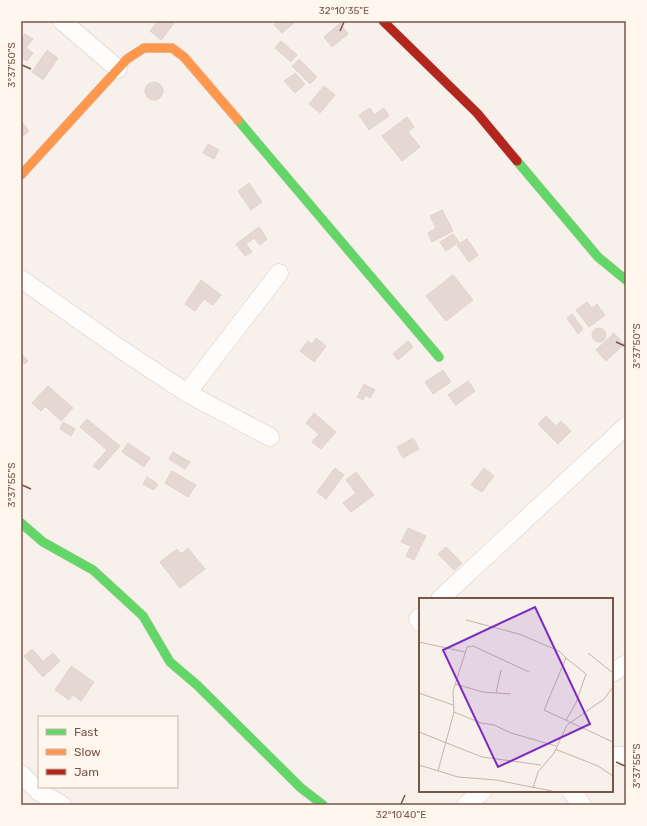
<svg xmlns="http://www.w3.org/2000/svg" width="647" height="826" font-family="Rubik,sans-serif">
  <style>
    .building { fill: #e5d8d2; stroke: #e1d3cd }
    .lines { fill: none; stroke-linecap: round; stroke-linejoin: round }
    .street-casing { stroke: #d6ccc8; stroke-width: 19 }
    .fast-casing { stroke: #d7ccc8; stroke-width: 10 }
    .slow-casing { stroke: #d7ccc8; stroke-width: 10 }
    .jam-casing { stroke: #d7ccc8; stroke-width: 10 }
    .street { stroke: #fefdfc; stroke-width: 18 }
    .fast { stroke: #63d668; stroke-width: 9 }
    .slow { stroke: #ff974d; stroke-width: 9 }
    .jam { stroke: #b3261e; stroke-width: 9 }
    .ticks { fill: none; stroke: #785449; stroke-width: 1.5 }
    .inset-road { fill: none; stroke: #c5b2aa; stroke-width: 1 }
    .view { fill: #7b2cbf; fill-opacity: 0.15; stroke: #7b2cbf; stroke-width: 2 }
    .inset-edge { fill: none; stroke: #785449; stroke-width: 2 }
    .neatline { fill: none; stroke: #785449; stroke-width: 1.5 }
    .ticks-label { font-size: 10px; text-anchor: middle; fill: #785449 }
  </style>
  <rect width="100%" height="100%" fill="#f8f1eb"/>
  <g class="building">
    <polygon points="158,21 176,21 161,40 150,31"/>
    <polygon points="278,21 296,21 282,33 274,25"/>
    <polygon points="340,23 348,34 332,47 324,37"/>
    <polygon points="25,34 33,39 26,48 33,53 27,61 21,57 21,39"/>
    <polygon points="281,41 297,55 291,62 275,48"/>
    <polygon points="47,50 58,58 43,80 32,72"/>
    <polygon points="299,59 317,77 310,84 292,66"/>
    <polygon points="295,73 305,84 295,93 284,81"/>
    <circle cx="154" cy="91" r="9"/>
    <polygon points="324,86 335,95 320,113 309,104"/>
    <polygon points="370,108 374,115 384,108 389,116 369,130 359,115"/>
    <polygon points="407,117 414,127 408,132 420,147 402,161 382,136"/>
    <polygon points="21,121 29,131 21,138"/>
    <polygon points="208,144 219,150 214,159 203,153"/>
    <polygon points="249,183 262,202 251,210 238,191"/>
    <polygon points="442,210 453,231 432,242 428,233 436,228 430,216"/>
    <polygon points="259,227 267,239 260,245 254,238 246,244 252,252 245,256 236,244"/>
    <polygon points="453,234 459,242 446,251 440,242"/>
    <polygon points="467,239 478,255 469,262 457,245"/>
    <polygon points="453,275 473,300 446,321 426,296"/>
    <polygon points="201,280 221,295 213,305 204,299 195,311 185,304"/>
    <polygon points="587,302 592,308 597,304 605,315 589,327 576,310"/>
    <polygon points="572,314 583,329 578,334 567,318"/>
    <circle cx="599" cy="335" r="7"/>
    <polygon points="614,333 624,344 606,361 596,350"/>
    <polygon points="316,338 326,346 314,362 300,351 308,341 312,344"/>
    <polygon points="408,341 413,347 398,360 393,354"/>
    <polygon points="21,353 28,361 25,364 21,361"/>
    <polygon points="443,370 451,382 433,394 425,382"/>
    <polygon points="468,381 475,391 456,405 448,395"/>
    <polygon points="364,384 375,390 370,398 366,395 363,400 357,397"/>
    <polygon points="48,386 73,408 61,421 45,406 41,411 32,403"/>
    <polygon points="314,413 336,432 321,449 312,442 319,434 306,423"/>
    <polygon points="546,416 556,426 561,421 571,431 558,444 538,424"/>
    <polygon points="87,419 120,446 99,470 93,466 107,450 80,427"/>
    <polygon points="63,422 75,429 71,436 60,429"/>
    <polygon points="413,438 419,449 403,458 397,447"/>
    <polygon points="128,443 150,458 144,467 122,452"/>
    <polygon points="173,452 190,462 185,469 169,459"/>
    <polygon points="335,468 344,475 326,499 317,492"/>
    <polygon points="484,468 494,476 482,492 471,485"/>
    <polygon points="172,471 196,485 188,497 165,483"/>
    <polygon points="356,472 374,495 351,512 343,503 356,493 346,480"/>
    <polygon points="147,477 158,484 154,490 143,484"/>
    <polygon points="408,528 426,536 414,560 406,556 411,546 401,542"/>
    <polygon points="446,547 462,563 454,570 438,554"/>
    <polygon points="188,548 205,569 180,588 160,562 177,549 181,554"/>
    <polygon points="32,649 43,661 53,653 60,661 43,677 24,656"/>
    <polygon points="71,666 94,682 81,701 73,695 69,700 55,690"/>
  </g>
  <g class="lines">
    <defs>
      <g id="street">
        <polyline points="62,21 118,69"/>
        <polyline points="21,279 119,348 187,393 270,437"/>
        <polyline points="187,393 279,273"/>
        <polyline points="440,599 626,426"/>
        <polyline points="420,617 418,619 420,622"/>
        <polyline points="612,673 626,664"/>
        <polyline points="612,756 626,756"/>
        <polyline points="21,774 39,792 62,805"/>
        <polyline points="571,791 582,805"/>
        <polyline points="466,805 483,791"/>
      </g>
      <g id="fast">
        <polyline points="238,120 439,357"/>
        <polyline points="517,161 598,257 626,280"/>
        <polyline points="21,523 43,542 93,570 143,616 170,662 197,685 301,788 323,805"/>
      </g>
      <polyline id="slow" points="21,175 127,59 144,48 172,48 184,57 238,120"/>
      <polyline id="jam" points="383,21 477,113 517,161"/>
    </defs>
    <use href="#street" class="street-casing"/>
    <use href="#fast" class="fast-casing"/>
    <use href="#slow" class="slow-casing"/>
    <use href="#jam" class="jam-casing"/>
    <use href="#street" class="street"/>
    <use href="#fast" class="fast"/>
    <use href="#slow" class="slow"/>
    <use href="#jam" class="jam"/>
  </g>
  <path class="ticks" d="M 340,31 L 344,22M 22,65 L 31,69M 616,342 L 625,346M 22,485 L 31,489M 616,762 L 625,766M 401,804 L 405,795"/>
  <g transform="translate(419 598)">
    <rect width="194" height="194" fill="#f8f1eb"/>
    <path class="inset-road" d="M 47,22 L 100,36 L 140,53 L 147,60M 0,44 L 46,54M 169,55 L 194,75M 36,86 L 64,94 L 92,96M 0,95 L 34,107M 77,95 L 82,72M 35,114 L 62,125 L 75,127 L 92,135 L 137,148M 147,122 L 157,105 L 167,76 L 147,60 L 125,112 L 194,144M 0,134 L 63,159 L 122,167M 136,151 L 179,168 L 194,178M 0,167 L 39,179 L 77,182 L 133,193M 19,173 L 35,114 L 34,93 L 48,49 L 54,48 L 110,74M 114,190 L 119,174 L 135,155 L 148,127 L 185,101 L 194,89"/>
    <path class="view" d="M 116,9 L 171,126 L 79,169 L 24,52 Z"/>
    <rect width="194" height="194" class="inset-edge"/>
  </g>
  <rect width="647" height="826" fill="none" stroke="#fff6ed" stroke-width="44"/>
  <rect x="38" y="716" width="140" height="72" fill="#fff6ed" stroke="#c9b5ab"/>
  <rect x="46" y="729" width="20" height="6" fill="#63d668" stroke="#c9b5ab"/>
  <text x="74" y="736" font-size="12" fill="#785449">Fast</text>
  <rect x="46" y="749" width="20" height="6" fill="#ff974d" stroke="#c9b5ab"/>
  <text x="74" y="756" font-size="12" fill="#785449">Slow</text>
  <rect x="46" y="769" width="20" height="6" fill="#b3261e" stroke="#c9b5ab"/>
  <text x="74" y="776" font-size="12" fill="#785449">Jam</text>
  <rect x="22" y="22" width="603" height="782" class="neatline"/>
  <g class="ticks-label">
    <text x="344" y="14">32°10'35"E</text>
    <text transform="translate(11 65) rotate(-90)" y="4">3°37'50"S</text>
    <text transform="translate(636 346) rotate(-90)" y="4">3°37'50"S</text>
    <text transform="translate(11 485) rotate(-90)" y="4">3°37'55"S</text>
    <text transform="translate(636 766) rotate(-90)" y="4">3°37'55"S</text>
    <text x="401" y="818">32°10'40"E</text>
  </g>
</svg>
